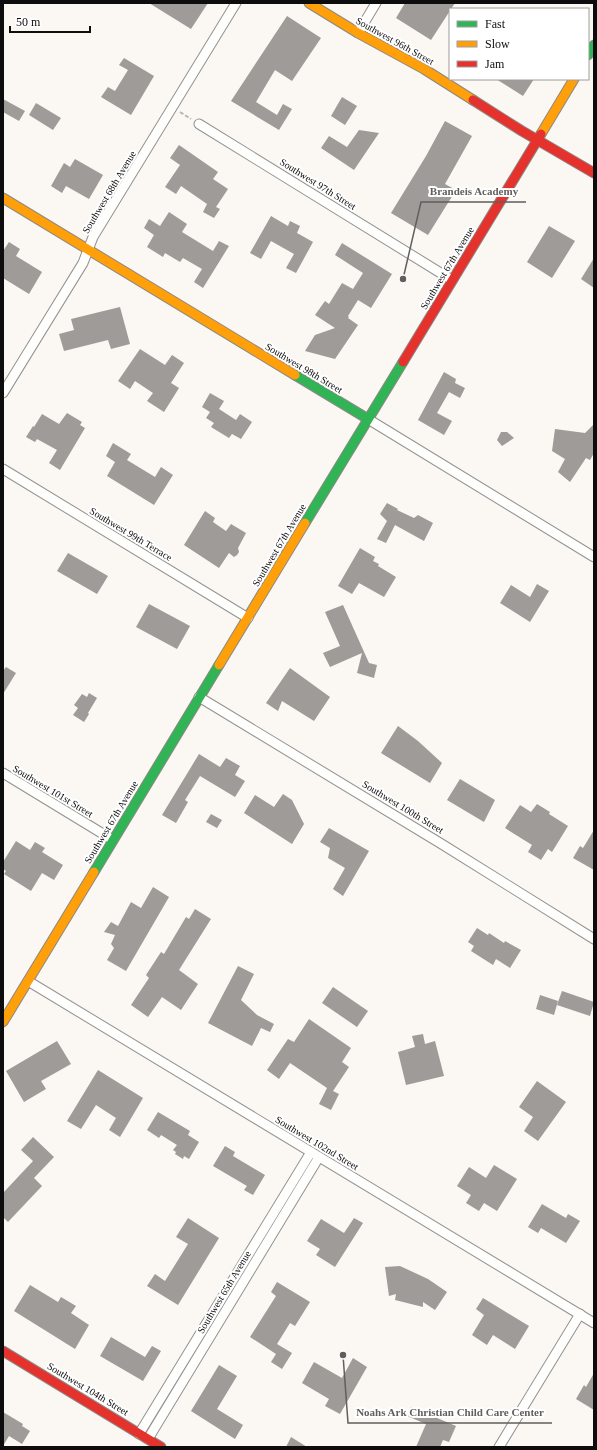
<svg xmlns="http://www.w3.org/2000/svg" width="597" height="1450" font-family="Georgia,serif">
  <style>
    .building { fill: #9e9b98 }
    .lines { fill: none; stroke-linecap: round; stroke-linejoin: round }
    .street-casing { stroke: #949290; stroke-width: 11 }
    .fast-casing { stroke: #8b8987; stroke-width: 11 }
    .slow-casing { stroke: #8b8987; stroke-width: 11 }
    .jam-casing { stroke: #8b8987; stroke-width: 11 }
    .path { stroke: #b8b7b6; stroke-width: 2; stroke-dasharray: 4 2; stroke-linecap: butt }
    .street { stroke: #fefefd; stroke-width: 9 }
    .fast { stroke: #30b455; stroke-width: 9 }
    .slow { stroke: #ff9f0a; stroke-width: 9 }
    .jam { stroke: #e5322d; stroke-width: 9 }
    .labels { text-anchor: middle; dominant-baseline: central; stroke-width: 4; stroke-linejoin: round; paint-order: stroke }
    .street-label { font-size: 10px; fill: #0d0d0d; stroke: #fff }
    .leader { fill: none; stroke: #605f5d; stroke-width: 1.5 }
    .callout-dot { fill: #605f5d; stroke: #fff; stroke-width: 1.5 }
    .callout-label { font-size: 11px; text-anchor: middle; font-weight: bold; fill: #605f5d; stroke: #fff; stroke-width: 4; stroke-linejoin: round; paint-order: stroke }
  </style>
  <rect width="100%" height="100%" fill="#fbf7f2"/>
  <g class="building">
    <polygon points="149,3 208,3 191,29"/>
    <polygon points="405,3 455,3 431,40 396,18"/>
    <polygon points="287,16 321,38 292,81 275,70 256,102 277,115 283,104 292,109 279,130 231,101"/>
    <polygon points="124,58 154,76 131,115 101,97 108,87 115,91 128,70 119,65"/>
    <polygon points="496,79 534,79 523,96"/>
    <polygon points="342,97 357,106 345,125 331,116"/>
    <polygon points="3,99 25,111 19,121 3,112"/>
    <polygon points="36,103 61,118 53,130 29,115"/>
    <polygon points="445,121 472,136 445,184 456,190 428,235 391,213 426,156"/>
    <polygon points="359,130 379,133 354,170 321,148 329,136 347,147"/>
    <polygon points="179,145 218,172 213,179 228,189 216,207 220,209 214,218 203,212 207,204 181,186 176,194 165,187 180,165 170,158"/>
    <polygon points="75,159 103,175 89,199 66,186 62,193 51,186 64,163 70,167"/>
    <polygon points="169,212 187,224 182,232 213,251 219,241 229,246 203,288 194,282 202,269 183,258 180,262 165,253 163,257 147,247 154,235 144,228 149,219 160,226"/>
    <polygon points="271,216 288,226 290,221 300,226 297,233 313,242 296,273 286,268 294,254 271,241 261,259 250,253"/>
    <polygon points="549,226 575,241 552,278 527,262"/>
    <polygon points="9,242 20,249 16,256 42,272 29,294 3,278 3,251"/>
    <polygon points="342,243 392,274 371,308 358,300 348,316 349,317 348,318 358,325 335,359 305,351 315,335 335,328 315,315 325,301 329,304 342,283 353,289 363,273 335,255"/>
    <polygon points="594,258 594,288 581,279"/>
    <polygon points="120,307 130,344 111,349 108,340 64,351 59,334 74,330 71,319"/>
    <polygon points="140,349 165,365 172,355 184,363 171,383 179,388 164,412 147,401 153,393 135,381 130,389 118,381"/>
    <polygon points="444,372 456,379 455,383 465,388 460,398 449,392 437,413 452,421 444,435 418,420"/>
    <polygon points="210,393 224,401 219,409 236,420 240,414 252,422 241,439 232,434 229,438 211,427 214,423 206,418 210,412 202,407"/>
    <polygon points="67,413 82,422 80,425 85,428 60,470 49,463 57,450 37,439 35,442 26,437 33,426 34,427 42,414 59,424"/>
    <polygon points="594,424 594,453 590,460 586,458 570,482 558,472 565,459 552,451 555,429 585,433"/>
    <polygon points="501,432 507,432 514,438 502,446 497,440"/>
    <polygon points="113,443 131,454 127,460 155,477 161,467 173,475 154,505 107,476 115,462 106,456"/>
    <polygon points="387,503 398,509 397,510 414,518 418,515 433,523 424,541 395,525 386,543 377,539 387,521 380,514"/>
    <polygon points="205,511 215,518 213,522 226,531 231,524 246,533 238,548 239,552 237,555 234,557 229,553 219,568 184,545"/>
    <polygon points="360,548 375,557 373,561 379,564 378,566 396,577 384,597 359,583 352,594 338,586"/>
    <polygon points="68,553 108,576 97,594 57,571"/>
    <polygon points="537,584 549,591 530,622 500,603 511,585 530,597"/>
    <polygon points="149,604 190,626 177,649 136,627"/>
    <polygon points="343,605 369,663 377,665 374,678 357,673 362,653 330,667 323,653 340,646 325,612"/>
    <polygon points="6,667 16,673 3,694 3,671"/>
    <polygon points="290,668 330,697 314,721 282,701 278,711 266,703"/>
    <polygon points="89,693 97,698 88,713 89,714 84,722 73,715 78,708 74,705 82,694 87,697"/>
    <polygon points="398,726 418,741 442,763 430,783 381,753"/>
    <polygon points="199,754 220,767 226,758 240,766 235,775 245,781 235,797 200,776 185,800 188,802 176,823 162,815"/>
    <polygon points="460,779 495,800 484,822 447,800"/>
    <polygon points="283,794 292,800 304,824 292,844 244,813 255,795 274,807"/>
    <polygon points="537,804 550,812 549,814 568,826 552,852 548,849 541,860 528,852 532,845 505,828 520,805 531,812"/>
    <polygon points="211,814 222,820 217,828 206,822"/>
    <polygon points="329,828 369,851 343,896 333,889 345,868 328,858 330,848 320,842"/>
    <polygon points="594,830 594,870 573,858 580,846 583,848"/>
    <polygon points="16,841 30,850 35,842 45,848 42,852 63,865 54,880 42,873 31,891 4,874 6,871 3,869 3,862"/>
    <polygon points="153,887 169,897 126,971 107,960 114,948 111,944 115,935 104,932 111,922 118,926 131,902 141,908"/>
    <polygon points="195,909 211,919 179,970 198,984 181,1010 162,997 148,1017 131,1005 149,978 146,975 161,952 164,954 186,917 189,919"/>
    <polygon points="477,928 488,935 489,933 504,943 505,941 521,950 510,968 496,959 493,965 471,951 474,946 468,942"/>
    <polygon points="238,966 254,974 241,1000 257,1015 274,1024 270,1032 261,1028 252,1046 208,1023"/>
    <polygon points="333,987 368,1011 357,1027 322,1003"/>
    <polygon points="562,991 594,1002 590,1016 557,1005"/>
    <polygon points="540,995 558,1001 554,1015 536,1009"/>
    <polygon points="309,1019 351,1048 342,1062 349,1067 333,1091 339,1094 331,1110 319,1104 327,1088 290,1063 279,1079 267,1070 288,1039 294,1042"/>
    <polygon points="423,1034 425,1044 435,1041 444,1076 406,1085 398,1052 415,1047 412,1036"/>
    <polygon points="57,1041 71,1064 41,1081 46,1089 24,1102 6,1071"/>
    <polygon points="98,1070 143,1098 120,1137 109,1130 116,1118 96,1105 81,1129 67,1121"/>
    <polygon points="537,1081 566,1102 538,1141 524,1131 533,1117 519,1107"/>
    <polygon points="158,1112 190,1131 188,1135 199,1142 189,1159 184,1156 183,1159 175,1154 176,1152 173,1150 177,1145 161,1135 159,1138 147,1130"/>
    <polygon points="33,1137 54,1157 34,1178 42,1186 8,1222 3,1217 3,1193 33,1161 21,1150"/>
    <polygon points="225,1146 235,1152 233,1156 265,1175 253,1195 244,1190 247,1186 213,1166"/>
    <polygon points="494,1165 517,1179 497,1211 484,1203 479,1211 466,1203 471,1195 457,1186 469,1167 486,1178"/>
    <polygon points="542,1204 566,1218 568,1214 580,1221 566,1243 541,1228 538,1233 528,1227"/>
    <polygon points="188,1218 219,1238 178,1305 147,1286 155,1274 165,1281 188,1244 176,1237"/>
    <polygon points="354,1218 363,1223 335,1267 316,1255 320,1249 307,1241 321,1219 344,1233"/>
    <polygon points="400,1266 428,1279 447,1292 435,1310 423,1302 423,1307 395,1300 396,1294 389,1296 385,1267"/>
    <polygon points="277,1282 310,1302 295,1326 290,1323 277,1344 292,1353 282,1369 271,1362 276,1354 250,1337 276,1296 271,1292"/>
    <polygon points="30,1285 58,1302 61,1297 76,1306 71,1313 89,1325 75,1349 14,1311"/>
    <polygon points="483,1298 529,1326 515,1349 493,1335 487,1345 472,1335 484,1315 476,1309"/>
    <polygon points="111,1337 145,1357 152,1346 161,1351 143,1381 100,1356"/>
    <polygon points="353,1358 367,1367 340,1414 325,1406 329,1399 302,1383 314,1362 342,1378"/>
    <polygon points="219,1365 237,1376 217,1409 243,1425 235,1439 191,1411"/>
    <polygon points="594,1373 594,1410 576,1399 584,1385 586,1387"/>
    <polygon points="411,1407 456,1426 449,1442 443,1440 440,1447 416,1447 426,1424 407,1416"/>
    <polygon points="3,1412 23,1424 22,1426 30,1431 22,1444 9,1436 3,1446"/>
    <polygon points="291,1437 307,1447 286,1447"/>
  </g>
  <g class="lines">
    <defs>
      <g id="street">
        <polyline points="358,33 376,3"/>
        <polyline points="199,124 452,280"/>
        <polyline points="3,393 83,263 93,237 236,3"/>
        <polyline points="368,419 594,557"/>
        <polyline points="3,469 248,618"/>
        <polyline points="199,697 440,843 594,939"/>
        <polyline points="3,773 113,840"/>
        <polyline points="28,981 594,1323"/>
        <polyline points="139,1434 311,1152"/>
        <polyline points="148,1439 319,1157"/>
        <polyline points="499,1447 580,1314"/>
      </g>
      <g id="fast">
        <polyline points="588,55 594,45"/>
        <polyline points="295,375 368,419"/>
        <polyline points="305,523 403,362"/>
        <polyline points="94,872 219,665"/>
      </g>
      <g id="slow">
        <polyline points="309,3 358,33 424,69 473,100"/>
        <polyline points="541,134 574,79"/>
        <polyline points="3,198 295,375"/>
        <polyline points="219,665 305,523"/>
        <polyline points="3,1022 94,872"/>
      </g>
      <g id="jam">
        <polyline points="473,100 522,131 594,173"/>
        <polyline points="403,362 541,134"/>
        <polyline points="3,1351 161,1447"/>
      </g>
    </defs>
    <use href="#street" class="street-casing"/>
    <use href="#fast" class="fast-casing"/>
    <use href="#slow" class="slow-casing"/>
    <use href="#jam" class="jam-casing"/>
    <polyline class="path" points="180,112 191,119"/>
    <use href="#street" class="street"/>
    <use href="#fast" class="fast"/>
    <use href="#slow" class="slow"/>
    <use href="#jam" class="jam"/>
  </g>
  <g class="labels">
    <g class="street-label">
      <text transform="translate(395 41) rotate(29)">Southwest 96th Street</text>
      <text transform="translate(318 184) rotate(32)">Southwest 97th Street</text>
      <text transform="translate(109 192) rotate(-59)">Southwest 68th Avenue</text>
      <text transform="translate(447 268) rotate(-59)">Southwest 67th Avenue</text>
      <text transform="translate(304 368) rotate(31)">Southwest 98th Street</text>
      <text transform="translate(131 534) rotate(31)">Southwest 99th Terrace</text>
      <text transform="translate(279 545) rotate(-59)">Southwest 67th Avenue</text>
      <text transform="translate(53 791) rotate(31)">Southwest 101st Street</text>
      <text transform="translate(403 807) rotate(31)">Southwest 100th Street</text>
      <text transform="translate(111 822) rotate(-59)">Southwest 67th Avenue</text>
      <text transform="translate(317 1143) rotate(31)">Southwest 102nd Street</text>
      <text transform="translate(224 1292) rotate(-59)">Southwest 65th Avenue</text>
      <text transform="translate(88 1389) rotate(31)">Southwest 104th Street</text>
    </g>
  </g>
  <path class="leader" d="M403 279L421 202H526M343 1355L348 1423H552"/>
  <g class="callout-dot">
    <circle cx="403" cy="279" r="4"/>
    <circle cx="343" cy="1355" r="4"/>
  </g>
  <g class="callout-label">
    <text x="474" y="195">Brandeis Academy</text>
    <text x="450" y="1416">Noahs Ark Christian Child Care Center</text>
  </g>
  <rect width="597" height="1450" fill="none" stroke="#0d0d0d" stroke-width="8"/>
  <rect x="449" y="8" width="140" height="72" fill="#ffffff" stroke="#9e9e9e"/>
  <rect x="457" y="21" width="20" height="6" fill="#30b455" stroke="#9e9e9e"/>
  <text x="485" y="28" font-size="12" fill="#0d0d0d">Fast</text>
  <rect x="457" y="41" width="20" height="6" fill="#ff9f0a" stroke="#9e9e9e"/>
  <text x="485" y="48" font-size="12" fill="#0d0d0d">Slow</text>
  <rect x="457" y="61" width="20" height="6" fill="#e5322d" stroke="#9e9e9e"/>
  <text x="485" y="68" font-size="12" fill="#0d0d0d">Jam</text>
  <path d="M10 26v6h80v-6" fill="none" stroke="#0d0d0d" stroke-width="2"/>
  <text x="16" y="26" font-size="12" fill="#0d0d0d" stroke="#ffffff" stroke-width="3" paint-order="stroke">50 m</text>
</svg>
